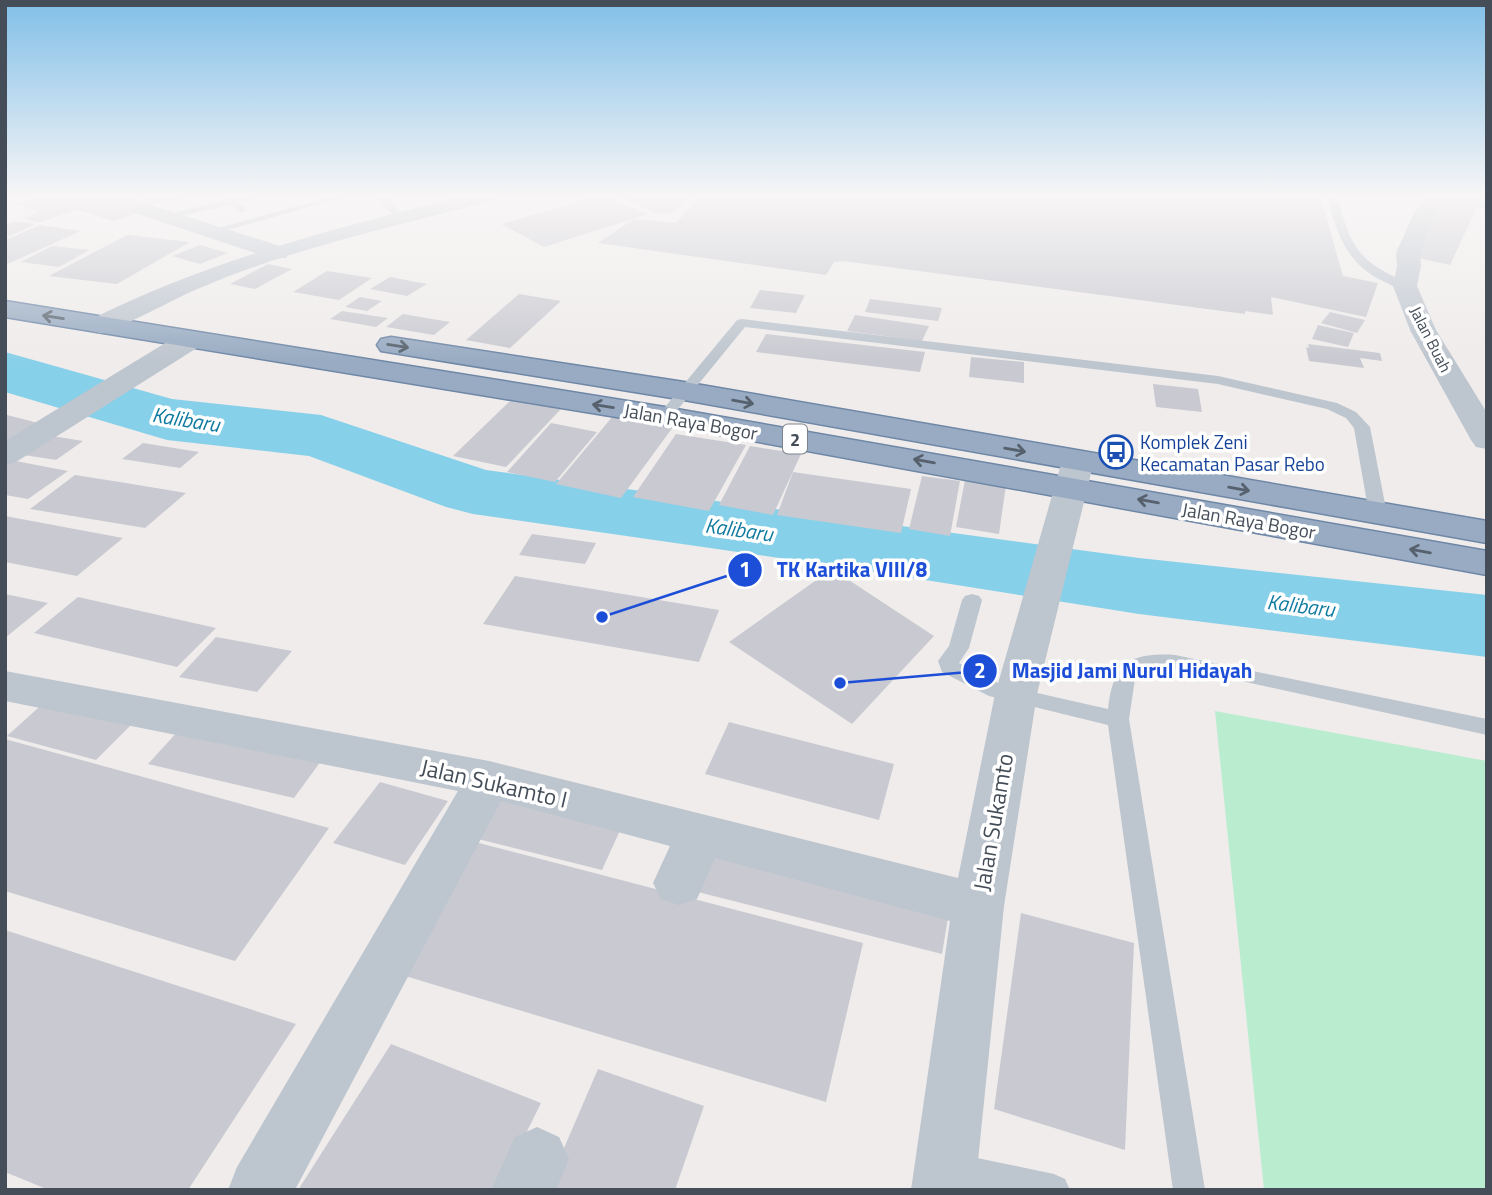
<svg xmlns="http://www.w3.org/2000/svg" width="1492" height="1195" font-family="'Titillium Web',sans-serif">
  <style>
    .green { fill: #baecd0 }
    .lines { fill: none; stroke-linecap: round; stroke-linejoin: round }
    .river { fill: #87d0e9; fill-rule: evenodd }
    .building { fill: #c9cad1 }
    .trunk-casing { stroke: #6f87a6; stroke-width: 3 }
    .service { fill: #bdc5ce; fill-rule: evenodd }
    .minor { fill: #bdc5ce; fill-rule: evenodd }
    .tertiary { fill: #bdc5ce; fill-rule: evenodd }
    .trunk { fill: #98abc2; fill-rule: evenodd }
    .oneway { stroke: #56616d }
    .labels { text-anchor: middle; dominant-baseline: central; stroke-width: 7; stroke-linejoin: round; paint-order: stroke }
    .far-street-label { font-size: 16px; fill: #454e58; stroke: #fff }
    .shield { fill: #fff; stroke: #7d838a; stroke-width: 2 }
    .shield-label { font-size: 18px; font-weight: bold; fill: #454e58 }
    .street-label { font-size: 19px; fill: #454e58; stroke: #fff }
    .transit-label { font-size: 19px; fill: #164399; stroke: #fff; text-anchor: start }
    .water-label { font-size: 21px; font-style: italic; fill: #107ba0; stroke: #fff }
    .near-street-label { font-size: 23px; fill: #454e58; stroke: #fff }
    .leader { fill: none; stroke: #1d4ed8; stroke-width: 2.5 }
    .callout-dot { fill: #1d4ed8; stroke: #fff; stroke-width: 2.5 }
    .mark-label { font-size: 21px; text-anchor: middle; font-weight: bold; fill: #fff }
    .callout-label { font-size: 21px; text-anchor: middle; font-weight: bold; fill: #1d4ed8; stroke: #fff; stroke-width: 7; stroke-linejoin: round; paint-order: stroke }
  </style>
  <rect width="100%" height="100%" fill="#efeceb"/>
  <polygon class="green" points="1215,711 1487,761 1487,1190 1264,1190"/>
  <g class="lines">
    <polygon class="river" points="5,352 172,399 321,415 486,470 1139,558 1487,595 1487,657 1139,614 850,568 473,514 446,507 309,456 167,440 5,392"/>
  </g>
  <g class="building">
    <polygon points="48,195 95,195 141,212 114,221 77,210 38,223 24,218 47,209 39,212 17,204"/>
    <polygon points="140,195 192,195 192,196 152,205"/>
    <polygon points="602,195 648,214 544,247 501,224"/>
    <polygon points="624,195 693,195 672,213 655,213 622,197"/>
    <polygon points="701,195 1320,195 1343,276 1378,283 1366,317 1271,297 1273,315 1245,311 1245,314 843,261 834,262 826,275 598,243 634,219 676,223"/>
    <polygon points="1441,195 1487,195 1487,209 1477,207 1450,265 1409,256"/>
    <polygon points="14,221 36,224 10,236 5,235 5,225"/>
    <polygon points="40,225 81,231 5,265 5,240"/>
    <polygon points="127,235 190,242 117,284 49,276"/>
    <polygon points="200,245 228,253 200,264 172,256"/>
    <polygon points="52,246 89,250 59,267 21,262"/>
    <polygon points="268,264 292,269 255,289 230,284"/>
    <polygon points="327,271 372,278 339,300 293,292"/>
    <polygon points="390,277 427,284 407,296 370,289"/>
    <polygon points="760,290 805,295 796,313 750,308"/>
    <polygon points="519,294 561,301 510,348 466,340"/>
    <polygon points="360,297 382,301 367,311 345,307"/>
    <polygon points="870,299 942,308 938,321 865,312"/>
    <polygon points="342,311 388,318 376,327 330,319"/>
    <polygon points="1330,312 1365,320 1357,333 1321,323"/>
    <polygon points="403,314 450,322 434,335 386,327"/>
    <polygon points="855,315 929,326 922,341 847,331"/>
    <polygon points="1318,325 1354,333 1348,347 1312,339"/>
    <polygon points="766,334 925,352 920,372 756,352"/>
    <polygon points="1308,344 1380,353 1382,361 1360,358 1364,368 1309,361 1306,347 1309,348"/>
    <polygon points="971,357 1024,362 1024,383 969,377"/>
    <polygon points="1153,384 1198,389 1202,412 1156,407"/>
    <polygon points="511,400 561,409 506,467 453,456"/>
    <polygon points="7,415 46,425 5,449"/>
    <polygon points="613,416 673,427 621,498 556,484"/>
    <polygon points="551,423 597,432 555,482 507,472"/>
    <polygon points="676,434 746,445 709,511 633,497"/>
    <polygon points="46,435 83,441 56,460 17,454"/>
    <polygon points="143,443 199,452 180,468 122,459"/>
    <polygon points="750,446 801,454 773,515 719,505"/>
    <polygon points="5,459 68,471 28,499 5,495"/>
    <polygon points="793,472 911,489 901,533 777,515"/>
    <polygon points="75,475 126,483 186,493 145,528 30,509"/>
    <polygon points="922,476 960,481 950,536 909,529"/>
    <polygon points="965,480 1006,485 999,534 956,527"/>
    <polygon points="5,516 123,538 77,576 5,562"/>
    <polygon points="532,534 596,543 585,564 519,555"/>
    <polygon points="832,569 934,636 852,724 729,642"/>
    <polygon points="515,576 719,610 699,662 483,624"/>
    <polygon points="5,594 48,603 5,638"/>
    <polygon points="78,597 216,628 177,667 34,633"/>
    <polygon points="216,637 292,651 257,692 179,677"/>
    <polygon points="48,699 134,722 96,760 7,736"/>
    <polygon points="729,722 894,764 879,820 705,774"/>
    <polygon points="179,730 321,761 294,798 148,764"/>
    <polygon points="5,739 329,828 235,961 5,891"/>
    <polygon points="380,782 448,801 405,865 333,843"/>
    <polygon points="486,794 622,826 602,870 462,835"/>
    <polygon points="475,842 863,943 826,1102 395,973"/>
    <polygon points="706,848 950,906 942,954 690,890"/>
    <polygon points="1021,913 1134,943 1125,1150 994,1109"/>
    <polygon points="5,930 296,1024 188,1190 49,1190 5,1172"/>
    <polygon points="391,1044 541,1103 498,1190 298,1190"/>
    <polygon points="598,1069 704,1106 675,1190 546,1190"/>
  </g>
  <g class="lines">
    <defs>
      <g id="trunk">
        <polygon points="5,301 665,407 1487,551 1487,575 665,425 5,317"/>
        <polygon points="391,337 684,382 1487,521 1487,543 684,400 381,351 377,345 381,339"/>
      </g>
    </defs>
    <use href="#trunk" class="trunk-casing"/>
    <g class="service">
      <polygon points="246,195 264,195 240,203 246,210 241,213 231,205 166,219 161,216"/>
      <polygon points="337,195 353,195 213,234 207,231"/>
      <polygon points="373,195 384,195 406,217 406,221 398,221"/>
      <path d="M 1327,195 L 1337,195 C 1350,247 1359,263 1409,283 L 1409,289 C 1400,290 1391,285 1383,281 C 1347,265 1335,231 1327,195 Z"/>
      <polygon points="742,319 1218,376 1337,403 1356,412 1370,427 1387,514 1378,519 1369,514 1354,428 1346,418 1327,409 1218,384 745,327 670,419 660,419 657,416 660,413 737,320"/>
      <path d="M 972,594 L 979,596 L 982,600 L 969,648 L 959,663 L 1002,685 L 1108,709 C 1113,663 1130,652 1175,655 L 1487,719 L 1487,735 L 1191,670 L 1147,670 L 1135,679 L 1129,719 L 1205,1190 L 1173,1190 L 1108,725 L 989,696 L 942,672 L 938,661 L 949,646 L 962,600 L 965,596 Z"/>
      <path d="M 953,1153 L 1054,1174 L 1065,1179 L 1070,1190 C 1028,1190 981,1195 942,1180 L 937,1169 L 942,1158 Z"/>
    </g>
    <g class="minor">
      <polygon points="90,195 120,195 286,248 290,253 286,258 270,258 93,199"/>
      <polygon points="1428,195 1448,195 1436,213 1420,253 1421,266 1417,286 1436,330 1487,413 1487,449 1476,447 1471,440 1410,330 1393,286 1397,266 1396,253 1414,213"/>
      <polygon points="190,332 200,334 204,340 200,346 16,462 5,465 5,441 180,334"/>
      <polygon points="1078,451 1089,454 1094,461 1037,694 1004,906 975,1190 911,1190 950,921 715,858 697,899 679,905 661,899 653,883 670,846 501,801 295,1190 228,1190 237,1167 458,791 5,701 5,671 489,761 958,878 995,694 1062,461 1067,454"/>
      <polygon points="537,1127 559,1137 569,1159 556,1190 491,1190 515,1137"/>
    </g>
    <path class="tertiary" d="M 467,195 L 501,195 L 498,199 C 397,226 291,248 195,290 C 178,297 114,332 102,333 C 100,333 94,331 92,331 L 88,325 L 92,319 C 211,259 338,228 467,195 Z"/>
    <use href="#trunk" class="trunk"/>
  </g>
  <defs><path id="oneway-shaft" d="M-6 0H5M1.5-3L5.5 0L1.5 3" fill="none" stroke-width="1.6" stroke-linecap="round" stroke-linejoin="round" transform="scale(1.75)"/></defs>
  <g class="oneway">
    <use href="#oneway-shaft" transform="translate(53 317) rotate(-171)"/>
    <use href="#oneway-shaft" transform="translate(398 346) rotate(9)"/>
    <use href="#oneway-shaft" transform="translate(743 402) rotate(10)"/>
    <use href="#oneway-shaft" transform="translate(603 406) rotate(-171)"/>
    <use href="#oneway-shaft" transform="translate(1015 450) rotate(10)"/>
    <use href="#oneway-shaft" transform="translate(924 461) rotate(-170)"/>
    <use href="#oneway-shaft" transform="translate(1239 489) rotate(10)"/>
    <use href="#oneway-shaft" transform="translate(1148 501) rotate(-170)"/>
    <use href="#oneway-shaft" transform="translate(1420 551) rotate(-170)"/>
  </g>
  <linearGradient id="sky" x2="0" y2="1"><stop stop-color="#81bfe8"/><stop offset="0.54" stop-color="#f8f6f6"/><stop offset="1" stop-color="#f8f6f6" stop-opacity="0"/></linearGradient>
  <rect width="1492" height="362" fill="url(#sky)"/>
  <defs>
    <symbol id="bus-ring" viewBox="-11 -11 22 22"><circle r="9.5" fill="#fff" stroke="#1a4fb4" stroke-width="1.5"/><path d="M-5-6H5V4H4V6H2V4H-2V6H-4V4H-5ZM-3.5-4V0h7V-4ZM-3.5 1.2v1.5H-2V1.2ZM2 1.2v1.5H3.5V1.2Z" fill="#1a4fb4"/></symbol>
  </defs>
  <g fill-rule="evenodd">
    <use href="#bus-ring" x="1097" y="433" width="38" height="38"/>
  </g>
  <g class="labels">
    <g class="far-street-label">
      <text transform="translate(1431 339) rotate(63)">Jalan Buah</text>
    </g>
    <rect class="shield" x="783" y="424.5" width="24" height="29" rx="5"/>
    <g class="shield-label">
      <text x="795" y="439">2</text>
    </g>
    <g class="street-label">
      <text transform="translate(691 421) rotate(10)">Jalan Raya Bogor</text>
      <text transform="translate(1249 520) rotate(10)">Jalan Raya Bogor</text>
    </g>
    <g class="transit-label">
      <text x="1140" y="441">Komplek Zeni<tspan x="1140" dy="22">Kecamatan Pasar Rebo</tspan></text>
    </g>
    <g class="water-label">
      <text transform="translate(186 419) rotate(9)">Kalibaru</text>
      <text transform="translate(739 529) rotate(8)">Kalibaru</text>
      <text transform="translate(1301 605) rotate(7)">Kalibaru</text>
    </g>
    <g class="near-street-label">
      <text transform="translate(494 783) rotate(13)">Jalan Sukamto I</text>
      <text transform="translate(993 822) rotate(-80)">Jalan Sukamto</text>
    </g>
  </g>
  <path class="leader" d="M602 617L745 570M840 683L980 671"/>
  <g class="callout-dot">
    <circle cx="602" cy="617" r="7"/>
    <circle cx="840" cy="683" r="7"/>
    <circle cx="745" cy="570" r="18"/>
    <circle cx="980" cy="671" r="18"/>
  </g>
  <g class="mark-label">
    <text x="745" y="577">1</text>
    <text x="980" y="678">2</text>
  </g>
  <g class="callout-label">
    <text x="852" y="577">TK Kartika VIII/8</text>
    <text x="1132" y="678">Masjid Jami Nurul Hidayah</text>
  </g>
  <rect width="1492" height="1195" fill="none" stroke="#454e58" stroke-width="14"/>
</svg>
